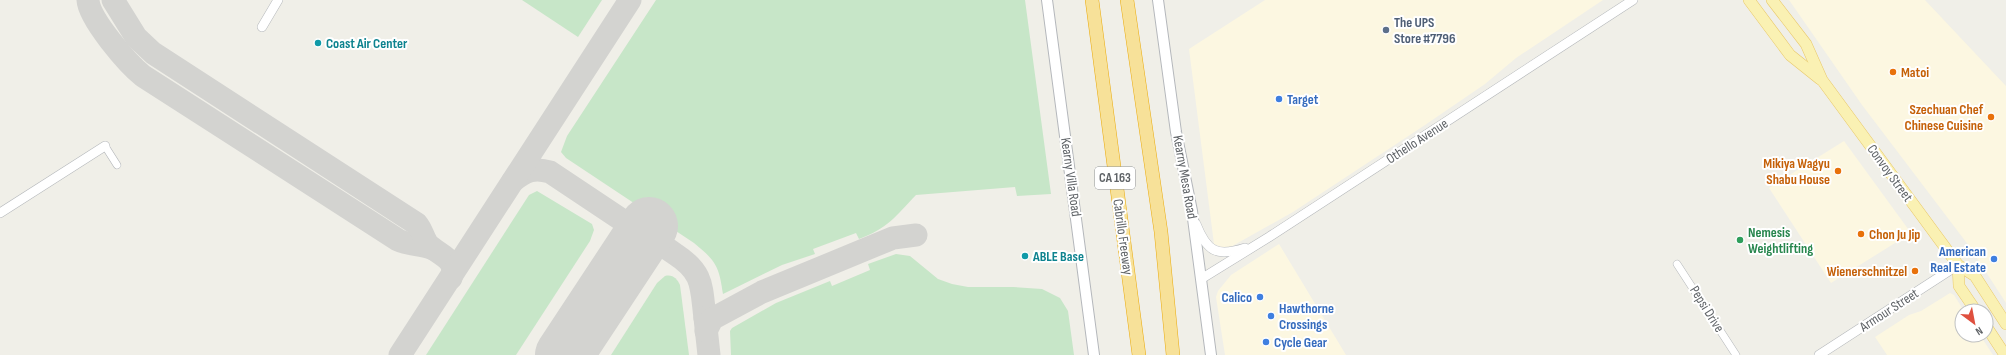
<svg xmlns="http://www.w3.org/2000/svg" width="2006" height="355" font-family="'Sofia Sans Condensed',sans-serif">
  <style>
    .commercial { fill: #fcf7e1 }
    .green { fill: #c7e6c8 }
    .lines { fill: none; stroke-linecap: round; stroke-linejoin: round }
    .taxiway { stroke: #d3d3d0; stroke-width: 23 }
    .runway { stroke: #d3d3d0; stroke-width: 58 }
    .minor-casing { stroke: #b5b8bb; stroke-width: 8 }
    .tertiary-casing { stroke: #b5b8bb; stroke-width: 10 }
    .secondary-casing { stroke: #b4b7bb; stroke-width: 12 }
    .primary-casing { stroke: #e9c868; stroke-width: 12 }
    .motorway-casing { stroke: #eaab0e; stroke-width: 14 }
    .minor { stroke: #fff; stroke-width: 7 }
    .tertiary { stroke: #fff; stroke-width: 9 }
    .secondary { stroke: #fff; stroke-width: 10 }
    .primary { stroke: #faf1b3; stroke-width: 11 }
    .motorway { stroke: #f7e199; stroke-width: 13 }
    .service-dot { fill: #5c6f8a; stroke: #fff; stroke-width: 1.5 }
    .culture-dot { fill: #0f9aa8; stroke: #fff; stroke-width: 1.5 }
    .food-dot { fill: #e8710a; stroke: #fff; stroke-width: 1.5 }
    .shop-dot { fill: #3f7fe0; stroke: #fff; stroke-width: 1.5 }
    .leisure-dot { fill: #2e9e5b; stroke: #fff; stroke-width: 1.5 }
    .labels { text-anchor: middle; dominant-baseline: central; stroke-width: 4; stroke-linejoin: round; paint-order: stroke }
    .shield { fill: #fff; stroke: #8f9295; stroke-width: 1 }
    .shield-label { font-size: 13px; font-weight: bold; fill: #5f6367 }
    .service-label { font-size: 14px; font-weight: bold; fill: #4e5e75; stroke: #fff; text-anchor: start }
    .culture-label { font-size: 14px; font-weight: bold; fill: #0d838f; stroke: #fff; text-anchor: start }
    .food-label { font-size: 14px; font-weight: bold; fill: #c56008; stroke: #fff; text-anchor: end }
    .shop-label { font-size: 14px; font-weight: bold; fill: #366cbe; stroke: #fff; text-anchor: start }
    .street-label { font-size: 14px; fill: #5f6367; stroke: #fff }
    .leisure-label { font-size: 14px; font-weight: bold; fill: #27864d; stroke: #fff; text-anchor: start }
  </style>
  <rect width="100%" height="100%" fill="#f0efe8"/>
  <g class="commercial">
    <polygon points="1265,0 1603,0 1516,58 1485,84 1425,125 1293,212 1227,249 1214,244 1189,49"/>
    <polygon points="1789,0 1925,0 2006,86 2006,303 1969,246 1862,105"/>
    <polygon points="1844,141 1911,233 1831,283 1769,188"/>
    <polygon points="1279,244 1346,355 1225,355 1216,297 1218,291 1231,275"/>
    <polygon points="1950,293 1954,295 1964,311 1962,311 1962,335 1980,335 1993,355 1887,355 1875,337 1909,315 1921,311"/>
  </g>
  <g class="green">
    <polygon points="522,0 602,0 578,37"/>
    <path d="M 656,0 L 1025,0 L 1051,194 L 1017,196 L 1015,187 L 916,195 C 896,216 887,229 859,239 L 856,233 L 813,249 L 815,254 L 782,265 L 723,294 C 719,266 716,261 694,243 L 566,158 L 561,152 L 567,136 Z"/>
    <polygon points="537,191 592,224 594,230 590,241 516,355 426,355 529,195"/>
    <polygon points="896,254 910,256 938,279 952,284 968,287 1013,287 1042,289 1060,298 1068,311 1074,355 731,355 730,331 732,328 776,303 830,281 832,286 870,270 868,264"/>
    <path d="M 665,276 C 673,274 677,279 680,285 L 689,355 L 611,355 L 657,283 Z"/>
  </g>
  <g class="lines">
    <g class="taxiway">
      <path d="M 88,0 C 89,19 128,64 143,76 L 398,240 C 410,246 422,243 433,249"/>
      <path d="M 113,0 L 136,37 L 153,53 L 417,224 C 422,230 423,237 427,243 C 437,255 459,258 451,278"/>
      <path d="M 513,181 C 525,171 534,167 550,172 L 628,224 L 635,236 L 629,254 L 639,245 L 654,241 C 661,244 668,249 675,254 C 704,273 701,286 705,318"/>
      <polyline points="706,318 705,318 709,355"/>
      <polyline points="706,331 712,319 762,292 893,238 916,235"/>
      <polyline points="400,355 630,0"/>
    </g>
    <polyline class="runway" points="564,355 649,226"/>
    <defs>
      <g id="minor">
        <polyline points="105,146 117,165"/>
        <polyline points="1677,264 1736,355"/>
      </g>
      <g id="tertiary">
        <polyline points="262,27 278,0"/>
        <polyline points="0,213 105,146"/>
        <path d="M 1196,224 C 1207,252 1217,257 1245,248"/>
        <polyline points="1201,279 1269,237 1633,0"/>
        <polyline points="1819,355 1958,265"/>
      </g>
      <g id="secondary">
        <polyline points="1047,0 1094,355"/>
        <polyline points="1158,0 1176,132 1192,211 1211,355"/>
      </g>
      <g id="primary">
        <polyline points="1749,0 1790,55 1820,79"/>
        <polyline points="1772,0 1806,44 1822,80 1958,265 1975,276 2006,324"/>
        <polyline points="1958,265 1959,286 1976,311"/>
        <polyline points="1986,326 2005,355"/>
      </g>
      <g id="motorway">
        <polyline points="1092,0 1139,355"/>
        <polyline points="1127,0 1161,232 1173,355"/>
      </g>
    </defs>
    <use href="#minor" class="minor-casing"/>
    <use href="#tertiary" class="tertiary-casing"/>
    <use href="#secondary" class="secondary-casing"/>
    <use href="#primary" class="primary-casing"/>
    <use href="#motorway" class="motorway-casing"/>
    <use href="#minor" class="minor"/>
    <use href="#tertiary" class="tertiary"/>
    <use href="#secondary" class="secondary"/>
    <use href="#primary" class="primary"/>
    <use href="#motorway" class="motorway"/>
  </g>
  <circle class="service-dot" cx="1386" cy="30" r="4"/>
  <g class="culture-dot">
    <circle cx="318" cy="43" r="4"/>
    <circle cx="1025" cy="256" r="4"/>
  </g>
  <g class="food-dot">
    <circle cx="1893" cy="72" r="4"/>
    <circle cx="1991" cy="117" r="4"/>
    <circle cx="1838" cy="171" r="4"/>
    <circle cx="1861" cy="234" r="4"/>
    <circle cx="1915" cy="271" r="4"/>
  </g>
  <g class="shop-dot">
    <circle cx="1279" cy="99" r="4"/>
    <circle cx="1994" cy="259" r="4"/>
    <circle cx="1260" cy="297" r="4"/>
    <circle cx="1271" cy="316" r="4"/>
    <circle cx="1266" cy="342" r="4"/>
  </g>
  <circle class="leisure-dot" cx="1740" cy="240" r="4"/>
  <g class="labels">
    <rect class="shield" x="1095" y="167" width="40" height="22" rx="3"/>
    <g class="shield-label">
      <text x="1115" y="178">CA 163</text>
    </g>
    <g class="service-label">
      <text x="1394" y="22">The UPS<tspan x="1394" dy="16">Store #7796</tspan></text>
    </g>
    <g class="culture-label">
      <text x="326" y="43">Coast Air Center</text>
      <text x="1033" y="256">ABLE Base</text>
    </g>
    <g class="food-label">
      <text x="1901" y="72" text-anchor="start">Matoi</text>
      <text x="1983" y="109">Szechuan Chef<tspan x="1983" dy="16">Chinese Cuisine</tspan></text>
      <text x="1830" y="163">Mikiya Wagyu<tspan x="1830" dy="16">Shabu House</tspan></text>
      <text x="1869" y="234" text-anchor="start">Chon Ju Jip</text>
      <text x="1907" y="271">Wienerschnitzel</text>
    </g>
    <g class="shop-label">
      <text x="1287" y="99">Target</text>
      <text x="1986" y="251" text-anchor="end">American<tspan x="1986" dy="16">Real Estate</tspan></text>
      <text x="1252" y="297" text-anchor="end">Calico</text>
      <text x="1279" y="308">Hawthorne<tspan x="1279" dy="16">Crossings</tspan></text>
      <text x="1274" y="342">Cycle Gear</text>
    </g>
    <g class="street-label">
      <text transform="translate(1417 141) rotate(-33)">Othello Avenue</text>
      <text transform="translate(1890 173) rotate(54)">Convoy Street</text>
      <text transform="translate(1071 177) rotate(82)">Kearny Villa Road</text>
      <text transform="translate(1185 177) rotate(80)">Kearny Mesa Road</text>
      <text transform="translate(1123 237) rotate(82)">Cabrillo Freeway</text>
      <text transform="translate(1707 309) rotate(58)">Pepsi Drive</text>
      <text transform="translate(1889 310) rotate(-33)">Armour Street</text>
    </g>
    <g class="leisure-label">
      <text x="1748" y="232">Nemesis<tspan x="1748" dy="16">Weightlifting</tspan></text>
    </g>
  </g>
  <g transform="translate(1974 323) rotate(148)"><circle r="19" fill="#ffffff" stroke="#bfc1c2"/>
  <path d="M0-3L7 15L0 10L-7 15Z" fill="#df503f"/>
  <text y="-6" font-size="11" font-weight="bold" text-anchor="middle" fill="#5f6367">N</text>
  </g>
</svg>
